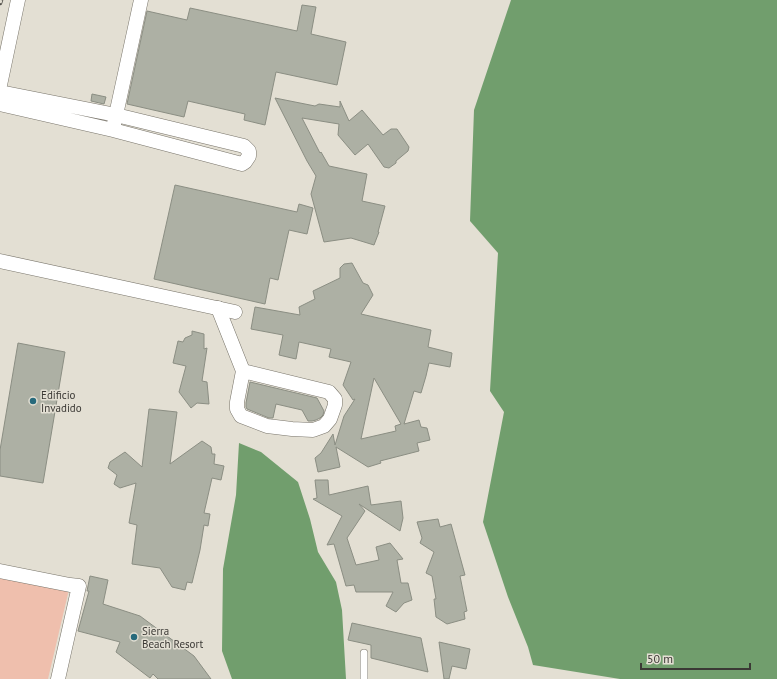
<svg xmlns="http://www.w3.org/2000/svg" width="777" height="679" font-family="'PT Sans',sans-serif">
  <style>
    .green { fill: #efbfad }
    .water { fill: #719e6d }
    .building { fill: #adb0a4; stroke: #8b8e83; fill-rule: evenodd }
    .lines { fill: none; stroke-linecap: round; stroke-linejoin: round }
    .lane-casing { stroke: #79756b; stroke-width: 8 }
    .street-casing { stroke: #79756b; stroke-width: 15 }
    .lane { stroke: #fff; stroke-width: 7 }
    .street { stroke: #fff; stroke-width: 14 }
    .rail-casing { stroke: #514f4a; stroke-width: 4.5 }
    .rail { stroke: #e3dfd3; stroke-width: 3; stroke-dasharray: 9; stroke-linecap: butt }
    .poi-dot { fill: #276a7c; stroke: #e3dfd3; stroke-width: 1.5 }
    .labels { text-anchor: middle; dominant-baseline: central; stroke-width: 3; stroke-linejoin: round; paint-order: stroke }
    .poi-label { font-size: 11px; fill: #3b3935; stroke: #e3dfd3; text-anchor: start }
  </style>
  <rect width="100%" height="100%" fill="#e3dfd3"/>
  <polygon class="green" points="0,571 70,585 48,679 0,679"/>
  <g class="water">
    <polygon points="511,0 777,0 777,679 620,679 533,665 528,647 508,597 483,522 504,412 490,391 498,253 470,221 474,110"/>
    <polygon points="239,443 261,452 298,482 310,519 318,552 336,582 342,610 346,679 232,679 222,651 223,569 236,495"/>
  </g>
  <g class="building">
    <polygon points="302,5 316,7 311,34 346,42 337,85 276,72 265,125 244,120 245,114 188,101 184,117 127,104 147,11 187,20 190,8 297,31"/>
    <polygon points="92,94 106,97 104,104 91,101"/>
    <polygon points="275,98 315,106 319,104 340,107 340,101 349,121 362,110 383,135 391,129 397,129 409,147 408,151 396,161 396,163 389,168 384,167 368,144 355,155 338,135 339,124 302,118 320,153 321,152 329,166 367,174 362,201 385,206 378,232 379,232 374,245 351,238 324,242 311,194 316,176 307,161"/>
    <polygon points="175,185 297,212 299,204 313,208 307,234 289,230 278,280 270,278 265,304 154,279"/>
    <path d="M 352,263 L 363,283 L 368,285 L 373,295 L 361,314 L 431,330 L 428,347 L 452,353 L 450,367 L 429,363 L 426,376 L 421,393 L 414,391 L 404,424 L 419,420 L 421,427 L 427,428 L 430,440 L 417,443 L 419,451 L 380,461 L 381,463 L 368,467 L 336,447 L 340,467 L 318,472 L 315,458 L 321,453 L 333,434 L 335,445 L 344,416 L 355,399 L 353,400 L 343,385 L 351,362 L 329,357 L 331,349 L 299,342 L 296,359 L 279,355 L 283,335 L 251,329 L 255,307 L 300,315 L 299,307 L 315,299 L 313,291 L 340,278 L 340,268 L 344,264 ZM 374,378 L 401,424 L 395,426 L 396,431 L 361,439 Z"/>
    <polygon points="192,331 204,334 204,349 207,348 202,381 207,382 209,404 197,403 191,408 179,392 186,366 173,363 178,341 183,342 185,338 192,335"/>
    <polygon points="18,343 65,352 43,483 0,476 0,450"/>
    <polygon points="250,382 317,398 324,411 323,415 320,418 316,420 312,421 308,421 302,410 276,404 273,418 269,418 247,409 246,407 246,403"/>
    <polygon points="149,409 177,412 170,464 202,441 211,447 212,454 215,454 214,464 224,466 221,480 212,478 204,513 210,514 208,526 204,525 200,550 192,583 187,582 185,590 172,587 160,568 132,564 137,525 129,523 136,483 120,488 114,484 117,475 108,468 110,462 125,452 142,467"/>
    <polygon points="315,480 328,480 329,495 368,486 371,505 401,501 403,518 400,531 359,504 365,511 347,538 356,565 379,560 376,547 390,543 403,559 397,560 401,583 408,583 412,600 404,603 396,612 386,606 393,592 356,592 354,585 346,586 334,544 327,545 342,516 313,499 317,498"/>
    <polygon points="438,519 440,527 451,524 465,575 460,576 467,611 464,612 465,619 447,624 436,617 434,599 436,599 432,576 426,573 434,552 420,543 422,538 417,522"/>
    <polygon points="90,576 108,580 103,604 140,616 194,656 211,679 158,679 153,674 150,678 116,652 120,642 78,631 89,591 87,591"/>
    <polygon points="352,623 421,638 428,672 371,658 371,645 348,640"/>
    <polygon points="439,642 470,649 466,669 452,666 449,679 444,679"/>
  </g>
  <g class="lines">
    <defs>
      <polyline id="lane" points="364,679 364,653"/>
      <g id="street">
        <polyline points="0,85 18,0"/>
        <polyline points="0,92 116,115 244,146 249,151 249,156 245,162 242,164 113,130 0,104"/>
        <polyline points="114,124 141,0"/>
        <polyline points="0,261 235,312"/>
        <polyline points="218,308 243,371 237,402 237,409 241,416 267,426 292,429 313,430 324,426 330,419 335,405 335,399 329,392 243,371"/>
        <polyline points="0,571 70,585 79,586 58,679"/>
      </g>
    </defs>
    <use href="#lane" class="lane-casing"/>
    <use href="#street" class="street-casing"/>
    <use href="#lane" class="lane"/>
    <use href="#street" class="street"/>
    <defs>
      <polyline id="rail" points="0,3 1,0"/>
    </defs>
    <use href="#rail" class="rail-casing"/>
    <use href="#rail" class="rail"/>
  </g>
  <g class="poi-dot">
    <circle cx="33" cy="401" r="4"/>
    <circle cx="134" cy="637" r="4"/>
  </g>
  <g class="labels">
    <g class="poi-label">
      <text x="41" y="395">Edificio<tspan x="41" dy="13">Invadido</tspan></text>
      <text x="142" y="631">Sierra<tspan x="142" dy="13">Beach Resort</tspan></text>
    </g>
  </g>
  <path d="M641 663v6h109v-6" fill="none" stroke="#3b3935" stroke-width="2"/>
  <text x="647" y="663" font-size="12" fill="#3b3935" stroke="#e3dfd3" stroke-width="3" paint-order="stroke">50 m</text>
</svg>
